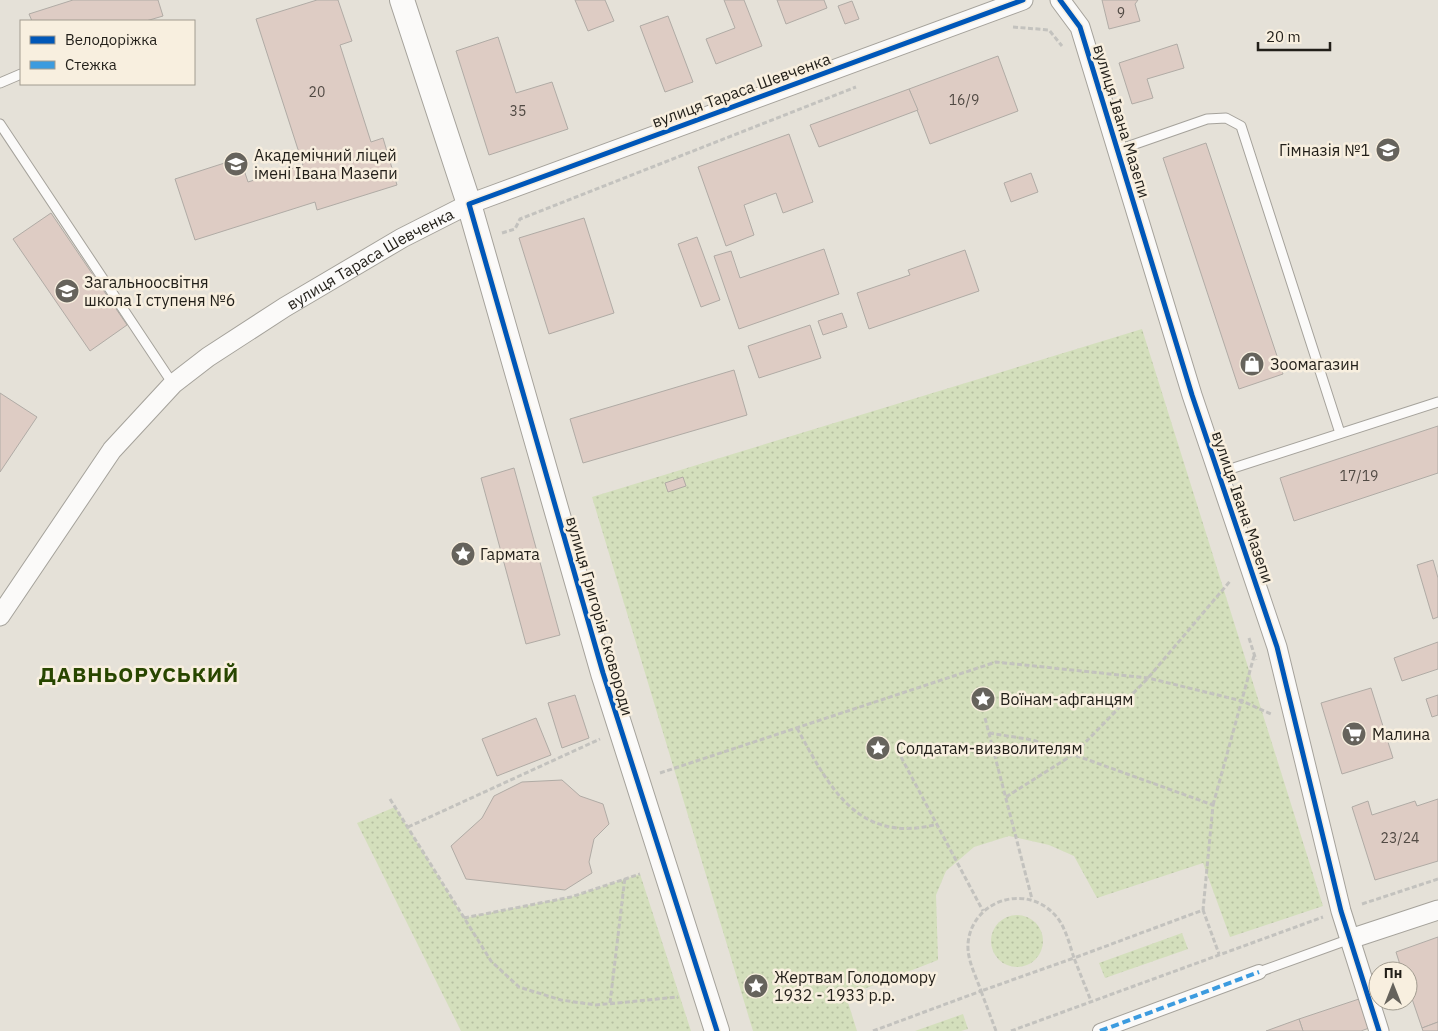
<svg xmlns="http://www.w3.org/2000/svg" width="1438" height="1031" font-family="'IBM Plex Sans',sans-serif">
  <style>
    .grass { fill: url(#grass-dots) }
    .building { fill: #deccc4; stroke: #b0aba5 }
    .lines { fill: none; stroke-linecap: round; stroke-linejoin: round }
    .service-casing { stroke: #a5a29b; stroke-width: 11 }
    .pedestrian-casing { stroke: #a5a29b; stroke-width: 16 }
    .minor-casing { stroke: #a5a29b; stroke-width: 21 }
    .tertiary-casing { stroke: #a5a29b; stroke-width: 26 }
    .path { stroke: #c3c2be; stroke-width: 3; stroke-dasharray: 5 2.5; stroke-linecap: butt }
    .service { stroke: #fbfaf9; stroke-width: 9 }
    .pedestrian { stroke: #fbfaf9; stroke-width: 14 }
    .minor { stroke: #fbfaf9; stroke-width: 19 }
    .tertiary { stroke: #fbfaf9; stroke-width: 24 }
    .quiet { stroke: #3c9bdf; stroke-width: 4; stroke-dasharray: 8 4; stroke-linecap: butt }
    .cycleway-casing { stroke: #f8efdf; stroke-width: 8 }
    .cycleway { stroke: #0057b8; stroke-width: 5 }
    .labels { text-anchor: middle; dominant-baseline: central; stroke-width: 5; stroke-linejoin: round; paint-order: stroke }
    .number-label { font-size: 14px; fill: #514a44 }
    .street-label { font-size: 16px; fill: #221f19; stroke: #f8efdf }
    .poi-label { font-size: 16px; fill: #221f19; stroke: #f8efdf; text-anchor: start }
    .district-label { font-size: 21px; font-weight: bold; letter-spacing: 1px; fill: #284600; stroke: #f8efdf }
  </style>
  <defs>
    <pattern id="grass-dots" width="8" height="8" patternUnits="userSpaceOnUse" patternTransform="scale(1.25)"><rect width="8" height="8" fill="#d4dfbc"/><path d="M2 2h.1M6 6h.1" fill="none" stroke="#b6bfa1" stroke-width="1.8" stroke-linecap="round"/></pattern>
  </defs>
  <rect width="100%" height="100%" fill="#e5e1d8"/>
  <g class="grass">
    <polygon points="1142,329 1323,906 1230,937 1203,863 1097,898 1074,856 1049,845 1009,836 974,847 946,871 936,895 938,960 846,996 857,1031 753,1031 592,497"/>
    <polygon points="395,807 464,918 571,897 640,874 691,1031 461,1031 357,823"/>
    <circle cx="1017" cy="941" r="26"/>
    <polygon points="1182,933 1188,949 1105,978 1099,963"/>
    <polygon points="963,1014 968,1029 961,1031 915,1031"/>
  </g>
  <g class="building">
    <polygon points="73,0 158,0 163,16 146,21 32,21 29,14"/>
    <polygon points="317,0 338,0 352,41 340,45 371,142 383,138 397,185 317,210 315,202 195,240 175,179 240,158 248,182 303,165 256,19"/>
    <polygon points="575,0 605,0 614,21 588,31"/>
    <polygon points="724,0 744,0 762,46 716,64 706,39 735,28"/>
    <polygon points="777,0 824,0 827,8 786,24"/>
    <polygon points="1102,0 1138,0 1135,4 1140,21 1109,29"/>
    <polygon points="852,1 859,19 845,24 838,6"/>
    <polygon points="668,16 693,82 665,92 640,26"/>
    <polygon points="498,37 516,93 552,82 568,129 489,155 456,51"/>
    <polygon points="1177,44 1184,68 1147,79 1153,98 1132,104 1119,63"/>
    <polygon points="998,56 1018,111 930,144 909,89"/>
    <polygon points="909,89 918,110 819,147 810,125"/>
    <polygon points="789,134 813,202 783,213 776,193 744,205 754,235 726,246 698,167"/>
    <polygon points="1206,143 1283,374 1239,389 1163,158"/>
    <polygon points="1031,173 1038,192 1011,202 1004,183"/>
    <polygon points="51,213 127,325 90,351 13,239"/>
    <polygon points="584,218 614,313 549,334 519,238"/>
    <polygon points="697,237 720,300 701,307 678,244"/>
    <polygon points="824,249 839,294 739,329 714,256 731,251 740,278"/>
    <polygon points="965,250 979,291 869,329 857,293 910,275 908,270"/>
    <polygon points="842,313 847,327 823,335 818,321"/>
    <polygon points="810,325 821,358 759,378 748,346"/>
    <polygon points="734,370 747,415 583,463 570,419"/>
    <polygon points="0,393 37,417 0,472"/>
    <polygon points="1438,426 1438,473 1294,521 1280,478"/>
    <polygon points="514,468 560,635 526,644 481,478"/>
    <polygon points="683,477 686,486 668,492 665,483"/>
    <polygon points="1433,560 1438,578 1438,617 1433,619 1417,565"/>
    <polygon points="1438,642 1438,669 1402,681 1394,658"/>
    <polygon points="1371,688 1393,758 1342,774 1321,703"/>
    <polygon points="575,695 589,738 562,748 548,703"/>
    <polygon points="1438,695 1438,715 1432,717 1426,699"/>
    <polygon points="536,718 551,755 497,776 482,739"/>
    <polygon points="562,780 580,796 603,804 609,824 594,839 589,862 592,873 565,890 466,879 451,846 482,818 494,796 522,782"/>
    <polygon points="1438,799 1438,861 1375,880 1352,807 1368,801 1372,815 1415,801 1417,806"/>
    <polygon points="1438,937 1438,1022 1422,1028 1408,987 1408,971 1402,971 1396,952"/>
    <polygon points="1359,999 1369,1028 1361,1031 1303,1031 1299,1019"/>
    <polygon points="1299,1019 1303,1031 1266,1031"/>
    <polygon points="1438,1022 1438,1031 1423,1031 1422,1028"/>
  </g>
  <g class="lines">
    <defs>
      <g id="service">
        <polyline points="0,83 21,74"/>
        <polyline points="0,124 173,384"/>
        <polyline points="1118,150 1207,119 1226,118 1241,126 1340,433"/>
        <polyline points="1218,473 1438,402"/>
        <polyline points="1259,972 1350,939"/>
      </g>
      <polyline id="pedestrian" points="1100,1031 1259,972"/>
      <g id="minor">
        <polyline points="1060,0 1080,27 1192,395 1277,647 1341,911 1379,1031"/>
        <path id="s1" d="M 0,616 L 112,450 L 173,384 L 208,357 L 285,307 L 402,238 L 469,204 L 1023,0"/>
        <polyline points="1350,939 1438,910"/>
      </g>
      <polyline id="tertiary" points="402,0 469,204 603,673 717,1031"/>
    </defs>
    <use href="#service" class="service-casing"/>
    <use href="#pedestrian" class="pedestrian-casing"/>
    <use href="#minor" class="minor-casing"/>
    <use href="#tertiary" class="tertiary-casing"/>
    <g class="path">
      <polyline points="1013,27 1049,30 1062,46"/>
      <polyline points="502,233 515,229 520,219 856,87"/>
      <polyline points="1249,638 1256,660"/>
      <polyline points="985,718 1032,899"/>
      <path d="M 797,728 C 830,789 859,845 938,824"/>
      <polyline points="989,733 1033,740 1213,805 1203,910"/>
      <polyline points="901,757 983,911"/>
      <polyline points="660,773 996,662 1148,678 1242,701 1271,714"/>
      <polyline points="1006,797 1074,754 1148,678 1231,580"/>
      <polyline points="390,799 491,961 519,987 561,1000 596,1005 678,997"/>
      <polyline points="1213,805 1254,656"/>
      <polyline points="408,827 600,739"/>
      <polyline points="1362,904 1438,879"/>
      <polyline points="464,918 571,897 640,874"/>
      <polyline points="610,1003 625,877"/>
      <path d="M 873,1031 L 981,991 C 976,976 967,960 968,944 C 971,902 1023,883 1053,913 C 1065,924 1069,943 1074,958 L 1203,910 L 1219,954"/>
      <polyline points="996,1031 981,991 1074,958 1091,1001"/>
      <polyline points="1011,1031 1323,917"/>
    </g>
    <use href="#service" class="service"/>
    <use href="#pedestrian" class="pedestrian"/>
    <use href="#minor" class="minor"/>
    <use href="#tertiary" class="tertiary"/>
    <polyline class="quiet" points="1100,1031 1259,972"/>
    <defs>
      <g id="cycleway">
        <polyline points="1060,0 1080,27 1192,395 1277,647 1341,911 1379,1031"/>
        <polyline points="717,1031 603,673 469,204 1023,0"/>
      </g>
    </defs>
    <use href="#cycleway" class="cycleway-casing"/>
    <use href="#cycleway" class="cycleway"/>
  </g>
  <defs>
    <symbol id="school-disc" viewBox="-11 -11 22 22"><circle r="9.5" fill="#66635c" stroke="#f8efdf"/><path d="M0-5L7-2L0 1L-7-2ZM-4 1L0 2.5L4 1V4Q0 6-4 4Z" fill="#fff"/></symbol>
    <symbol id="shop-disc" viewBox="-11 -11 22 22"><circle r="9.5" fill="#66635c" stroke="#f8efdf"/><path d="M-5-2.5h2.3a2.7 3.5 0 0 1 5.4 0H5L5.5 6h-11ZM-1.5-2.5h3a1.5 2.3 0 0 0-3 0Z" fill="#fff"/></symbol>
    <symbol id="sight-disc" viewBox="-11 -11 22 22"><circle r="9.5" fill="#66635c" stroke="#f8efdf"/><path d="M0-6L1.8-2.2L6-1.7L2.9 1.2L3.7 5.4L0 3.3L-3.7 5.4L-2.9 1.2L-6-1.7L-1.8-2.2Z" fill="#fff"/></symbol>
    <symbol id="supermarket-disc" viewBox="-11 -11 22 22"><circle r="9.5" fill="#66635c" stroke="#f8efdf"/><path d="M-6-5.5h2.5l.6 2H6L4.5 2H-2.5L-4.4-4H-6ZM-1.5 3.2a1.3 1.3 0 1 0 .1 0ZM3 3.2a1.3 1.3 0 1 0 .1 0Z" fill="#fff"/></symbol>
  </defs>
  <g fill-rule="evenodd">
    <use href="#school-disc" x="1374" y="136" width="28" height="28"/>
    <use href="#school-disc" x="222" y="150" width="28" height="28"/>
    <use href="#school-disc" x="53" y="277" width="28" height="28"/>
    <use href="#shop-disc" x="1238" y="350" width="28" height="28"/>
    <use href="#sight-disc" x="449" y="540" width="28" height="28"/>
    <use href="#sight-disc" x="969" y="685" width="28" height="28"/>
    <use href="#supermarket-disc" x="1340" y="720" width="28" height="28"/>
    <use href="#sight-disc" x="864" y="734" width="28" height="28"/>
    <use href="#sight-disc" x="742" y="972" width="28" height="28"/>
  </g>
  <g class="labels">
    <g class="number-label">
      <text x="1121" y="13">9</text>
      <text x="317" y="92">20</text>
      <text x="964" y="100">16/9</text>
      <text x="518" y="111">35</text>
      <text x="1359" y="476">17/19</text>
      <text x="1400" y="838">23/24</text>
    </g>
    <g class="street-label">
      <text transform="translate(741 90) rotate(-20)">вулиця Тараса Шевченка</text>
      <text transform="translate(1122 121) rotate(73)">вулиця Івана Мазепи</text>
      <text stroke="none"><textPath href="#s1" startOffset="524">вулиця Тараса Шевченка</textPath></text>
      <text transform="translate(1243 507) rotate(71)">вулиця Івана Мазепи</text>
      <text transform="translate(600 616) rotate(74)">вулиця Григорія Сковороди</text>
    </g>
    <g class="poi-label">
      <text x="1370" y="150" text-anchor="end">Гімназія №1</text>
      <text x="254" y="155">Академічний ліцей<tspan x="254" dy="18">імені Івана Мазепи</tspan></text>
      <text x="84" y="282">Загальноосвітня<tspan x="84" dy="18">школа І ступеня №6</tspan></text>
      <text x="1270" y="364">Зоомагазин</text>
      <text x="480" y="554">Гармата</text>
      <text x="1000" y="699">Воїнам-афганцям</text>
      <text x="1372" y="734">Малина</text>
      <text x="896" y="748">Солдатам-визволителям</text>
      <text x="774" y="977">Жертвам Голодомору<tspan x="774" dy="18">1932 - 1933 р.р.</tspan></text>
    </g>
    <g class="district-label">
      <text x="139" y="674">ДАВНЬОРУСЬКИЙ</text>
    </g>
  </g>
  <rect x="20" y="20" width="175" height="65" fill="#f8efdf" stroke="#a29c90"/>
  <rect x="30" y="36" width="25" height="8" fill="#0057b8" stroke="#a29c90"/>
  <text x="65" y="45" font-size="15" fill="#221f19">Велодоріжка</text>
  <rect x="30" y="61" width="25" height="8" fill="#3c9bdf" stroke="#a29c90"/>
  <text x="65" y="70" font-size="15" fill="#221f19">Стежка</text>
  <g transform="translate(1393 986)"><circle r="24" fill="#f8efdf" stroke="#a29c90"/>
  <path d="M0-4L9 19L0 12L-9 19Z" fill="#66635c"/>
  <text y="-8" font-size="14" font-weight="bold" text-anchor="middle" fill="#221f19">Пн</text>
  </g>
  <path d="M1258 42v8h72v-8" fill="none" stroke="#221f19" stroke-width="2.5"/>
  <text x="1266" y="42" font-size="15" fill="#221f19" stroke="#f8efdf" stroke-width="4" paint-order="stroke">20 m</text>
</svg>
